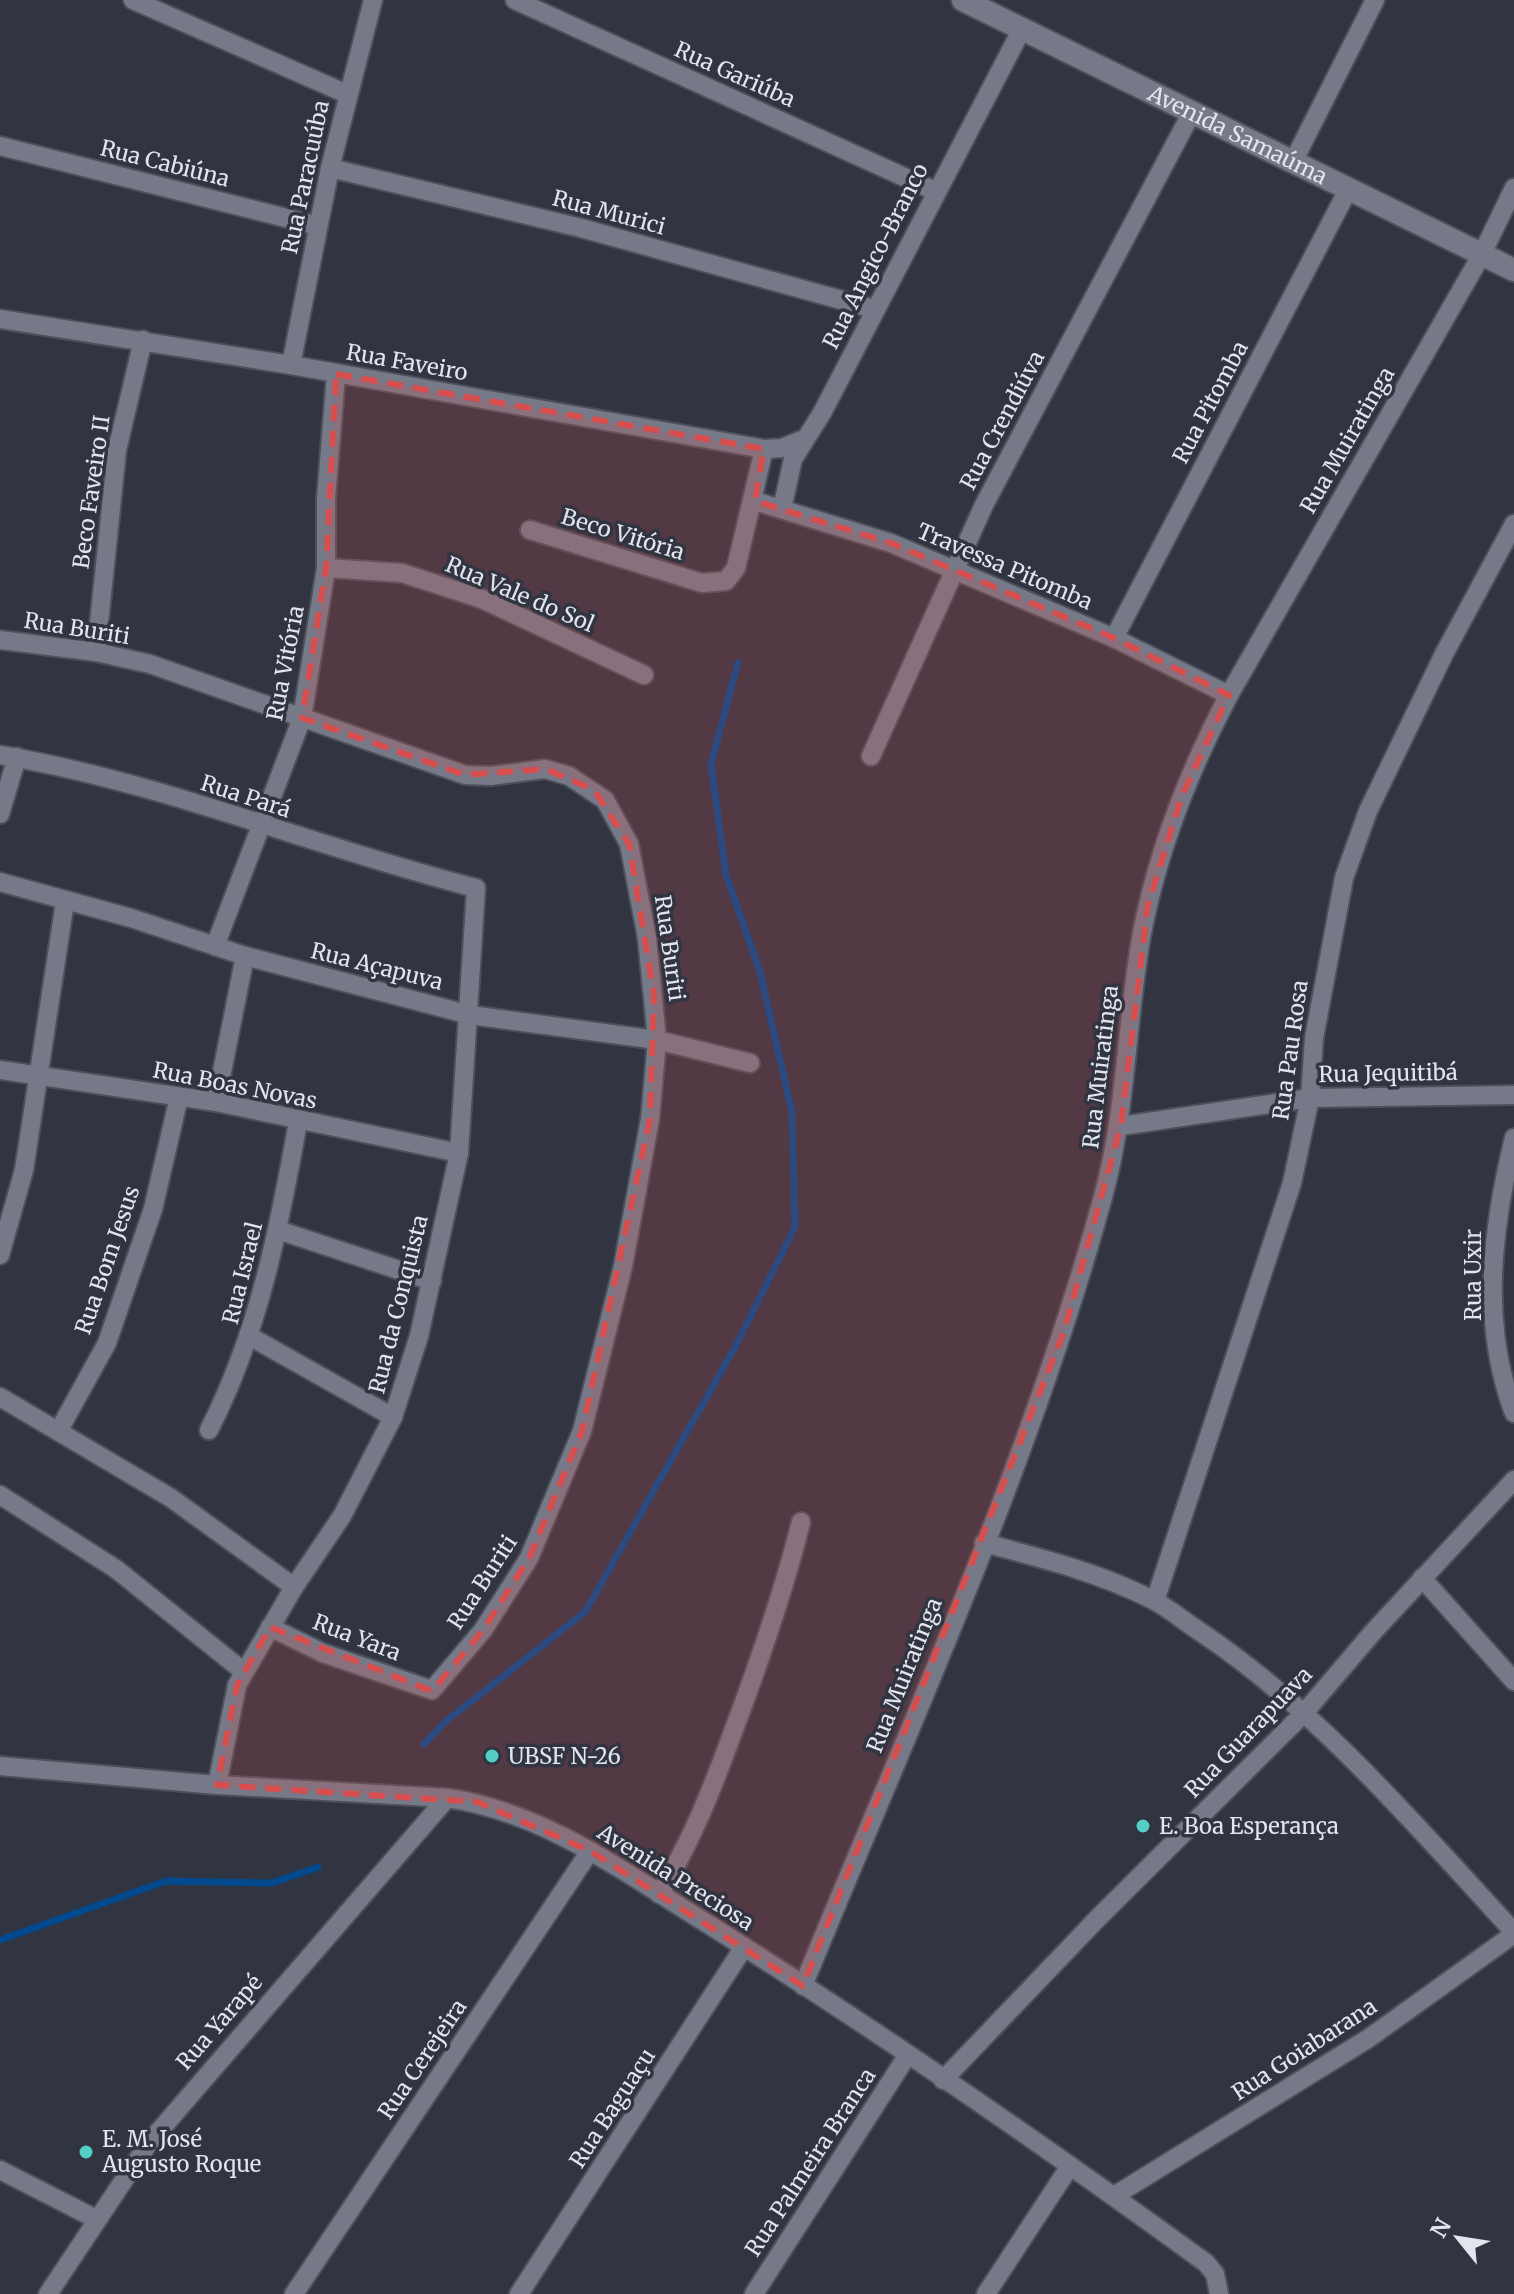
<svg xmlns="http://www.w3.org/2000/svg" width="1514" height="2294" font-family="Merriweather,serif">
  <style>
    .lines { fill: none; stroke-linecap: round; stroke-linejoin: round }
    .stream { stroke: #03498d; stroke-width: 7 }
    .minor-casing { stroke: #4d505a; stroke-width: 22 }
    .tertiary-casing { stroke: #4d505a; stroke-width: 26 }
    .minor { stroke: #757988; stroke-width: 18 }
    .tertiary { stroke: #757988; stroke-width: 22 }
    .marked { fill: #d84e4f; fill-opacity: 0.2; stroke: #d84e4f; stroke-width: 6; stroke-dasharray: 16 10; stroke-linejoin: round }
    .poi-dot { fill: #55cec4; stroke: #313441; stroke-width: 3 }
    .labels { text-anchor: middle; dominant-baseline: central; stroke-width: 7; stroke-linejoin: round; paint-order: stroke }
    .street-label { font-size: 22px; fill: #e2e5ed; stroke: #313441 }
    .poi-label { font-size: 22px; fill: #e2e5ed; stroke: #313441; text-anchor: start }
  </style>
  <rect width="100%" height="100%" fill="#313441"/>
  <g class="lines">
    <g class="stream">
      <polyline points="424,1744 445,1722 585,1612 734,1349 795,1227 792,1112 760,972 726,875 711,764 738,663"/>
      <polyline points="0,1940 166,1881 272,1883 318,1867"/>
    </g>
    <defs>
      <g id="minor">
        <polyline points="133,0 347,94"/>
        <polyline points="515,0 935,191"/>
        <polyline points="0,146 318,226"/>
        <polyline points="1293,162 1375,0"/>
        <polyline points="330,168 581,228 874,309"/>
        <polyline points="0,319 291,365 764,449 782,448 804,439"/>
        <polyline points="291,365 330,168 373,0"/>
        <polyline points="755,501 891,543 1114,638 1229,695"/>
        <polyline points="782,509 793,459 822,413 1022,29"/>
        <polyline points="530,530 702,583 726,581 736,568 764,449"/>
        <polyline points="326,568 402,573 482,599 644,675"/>
        <polyline points="1114,638 1349,188"/>
        <polyline points="0,640 96,652 150,664 465,775 491,776 545,769 569,776 605,800 629,844 647,938 657,1040 650,1119 623,1266 582,1431 529,1558 483,1630 432,1690 323,1653 270,1627"/>
        <polyline points="96,652 117,450 143,340"/>
        <path d="M 0,755 C 162,782 317,848 476,888 L 459,1153 L 419,1336 L 393,1417 L 342,1516 L 294,1587 L 237,1685 L 217,1785"/>
        <polyline points="871,756 984,505 1191,114"/>
        <polyline points="0,814 17,757"/>
        <polyline points="0,882 131,918 245,956 470,1015 657,1040 750,1063"/>
        <polyline points="215,946 302,718 326,568 326,499 336,374"/>
        <polyline points="0,1070 216,1102 459,1153"/>
        <polyline points="216,1102 245,956"/>
        <polyline points="1121,1126 1310,1098 1514,1095"/>
        <path d="M 1514,1138 C 1492,1228 1480,1323 1514,1413"/>
        <polyline points="278,1230 432,1281"/>
        <polyline points="0,1255 24,1170 65,902"/>
        <polyline points="251,1337 393,1417"/>
        <polyline points="0,1397 171,1498 294,1587"/>
        <polyline points="59,1430 107,1343 153,1209 179,1097"/>
        <path d="M 209,1430 C 259,1332 279,1228 298,1122"/>
        <polyline points="0,1495 116,1569 243,1671"/>
        <path d="M 984,1543 C 1041,1558 1097,1572 1151,1599 C 1169,1608 1185,1622 1202,1633 C 1321,1713 1417,1827 1514,1932"/>
        <polyline points="1422,1578 1514,1681"/>
        <polyline points="1155,1601 1292,1183 1310,1098 1314,1038 1344,878 1368,811 1444,654 1514,524"/>
        <path d="M 0,1766 L 217,1785 L 447,1798 C 545,1812 628,1875 711,1926 C 880,2032 1045,2146 1206,2263 L 1215,2274 L 1219,2294"/>
        <path d="M 659,1894 C 691,1843 712,1789 733,1732 C 759,1663 783,1594 801,1522"/>
        <path d="M 803,1986 C 909,1727 1029,1468 1103,1197 C 1127,1110 1126,1021 1142,933 C 1158,850 1190,769 1229,695 L 1482,254 L 1514,188"/>
        <polyline points="943,2080 1097,1919 1304,1713 1374,1631 1514,1480"/>
        <polyline points="0,2170 96,2219"/>
        <polyline points="1114,2196 1369,2038 1514,1934"/>
        <polyline points="48,2294 148,2144 447,1798"/>
        <polyline points="294,2294 590,1851"/>
        <polyline points="519,2294 744,1947"/>
        <polyline points="754,2294 907,2056"/>
        <polyline points="986,2294 1070,2166"/>
      </g>
      <g id="tertiary">
        <path id="s1" d="M 963,0 L 1514,270"/>
      </g>
    </defs>
    <use href="#minor" class="minor-casing"/>
    <use href="#tertiary" class="tertiary-casing"/>
    <use href="#minor" class="minor"/>
    <use href="#tertiary" class="tertiary"/>
  </g>
  <path class="marked" d="M 336,374 L 764,449 L 755,501 L 891,543 L 1114,638 L 1229,695 L 1182,796 L 1148,905 L 1121,1126 L 1064,1332 L 803,1986 L 590,1851 L 477,1802 L 217,1785 L 237,1685 L 270,1627 L 432,1691 L 483,1630 L 529,1558 L 582,1431 L 650,1119 L 654,995 L 629,844 L 594,790 L 545,769 L 465,775 L 302,718 L 326,568 Z"/>
  <g class="poi-dot">
    <circle cx="492" cy="1756" r="8"/>
    <circle cx="1143" cy="1826" r="8"/>
    <circle cx="86" cy="2152" r="8"/>
  </g>
  <g class="labels">
    <g class="street-label">
      <text transform="translate(735 74) rotate(24)">Rua Gariúba</text>
      <text stroke="none"><textPath href="#s1" startOffset="306">Avenida Samaúma</textPath></text>
      <text transform="translate(165 163) rotate(14)">Rua Cabiúna</text>
      <text transform="translate(305 177) rotate(-78)">Rua Paracuúba</text>
      <text transform="translate(609 212) rotate(15)">Rua Murici</text>
      <text transform="translate(875 256) rotate(-63)">Rua Angico-Branco</text>
      <text transform="translate(407 362) rotate(10)">Rua Faveiro</text>
      <text transform="translate(1210 402) rotate(-62)">Rua Pitomba</text>
      <text transform="translate(1002 420) rotate(-62)">Rua Crendiúva</text>
      <text transform="translate(1347 440) rotate(-60)">Rua Muiratinga</text>
      <text transform="translate(91 492) rotate(-82)">Beco Faveiro II</text>
      <text transform="translate(623 534) rotate(17)">Beco Vitória</text>
      <text transform="translate(1005 566) rotate(23)">Travessa Pitomba</text>
      <text transform="translate(520 594) rotate(23)">Rua Vale do Sol</text>
      <text transform="translate(77 628) rotate(9)">Rua Buriti</text>
      <text transform="translate(285 663) rotate(-79)">Rua Vitória</text>
      <text transform="translate(246 796) rotate(18)">Rua Pará</text>
      <text transform="translate(670 948) rotate(82)">Rua Buriti</text>
      <text transform="translate(377 966) rotate(14)">Rua Açapuva</text>
      <text transform="translate(1290 1050) rotate(-82)">Rua Pau Rosa</text>
      <text transform="translate(1100 1067) rotate(-83)">Rua Muiratinga</text>
      <text transform="translate(1388 1073) rotate(-1)">Rua Jequitibá</text>
      <text transform="translate(235 1085) rotate(11)">Rua Boas Novas</text>
      <text transform="translate(107 1260) rotate(-71)">Rua Bom Jesus</text>
      <text transform="translate(242 1273) rotate(-76)">Rua Israel</text>
      <text transform="translate(1473 1275) rotate(-90)">Rua Uxir</text>
      <text transform="translate(398 1304) rotate(-76)">Rua da Conquista</text>
      <text transform="translate(482 1582) rotate(-57)">Rua Buriti</text>
      <text transform="translate(357 1637) rotate(21)">Rua Yara</text>
      <text transform="translate(904 1675) rotate(-68)">Rua Muiratinga</text>
      <text transform="translate(1248 1732) rotate(-46)">Rua Guarapuava</text>
      <text transform="translate(676 1877) rotate(32)">Avenida Preciosa</text>
      <text transform="translate(219 2022) rotate(-49)">Rua Yarapé</text>
      <text transform="translate(1304 2049) rotate(-33)">Rua Goiabarana</text>
      <text transform="translate(422 2059) rotate(-56)">Rua Cerejeira</text>
      <text transform="translate(612 2108) rotate(-57)">Rua Baguaçu</text>
      <text transform="translate(810 2162) rotate(-57)">Rua Palmeira Branca</text>
    </g>
    <g class="poi-label">
      <text x="508" y="1756">UBSF N-26</text>
      <text x="1159" y="1826">E. Boa Esperança</text>
      <text x="102" y="2139">E. M. José<tspan x="102" dy="25">Augusto Roque</tspan></text>
    </g>
  </g>
  <g transform="translate(1458 2238) rotate(300)" stroke="#313441" stroke-width="6" paint-order="stroke">
  <path d="M0-6L14 30L0 20L-14 30Z" fill="#e2e5ed"/>
  <text y="-12" font-size="22" font-weight="bold" text-anchor="middle" fill="#e2e5ed">N</text>
  </g>
</svg>
